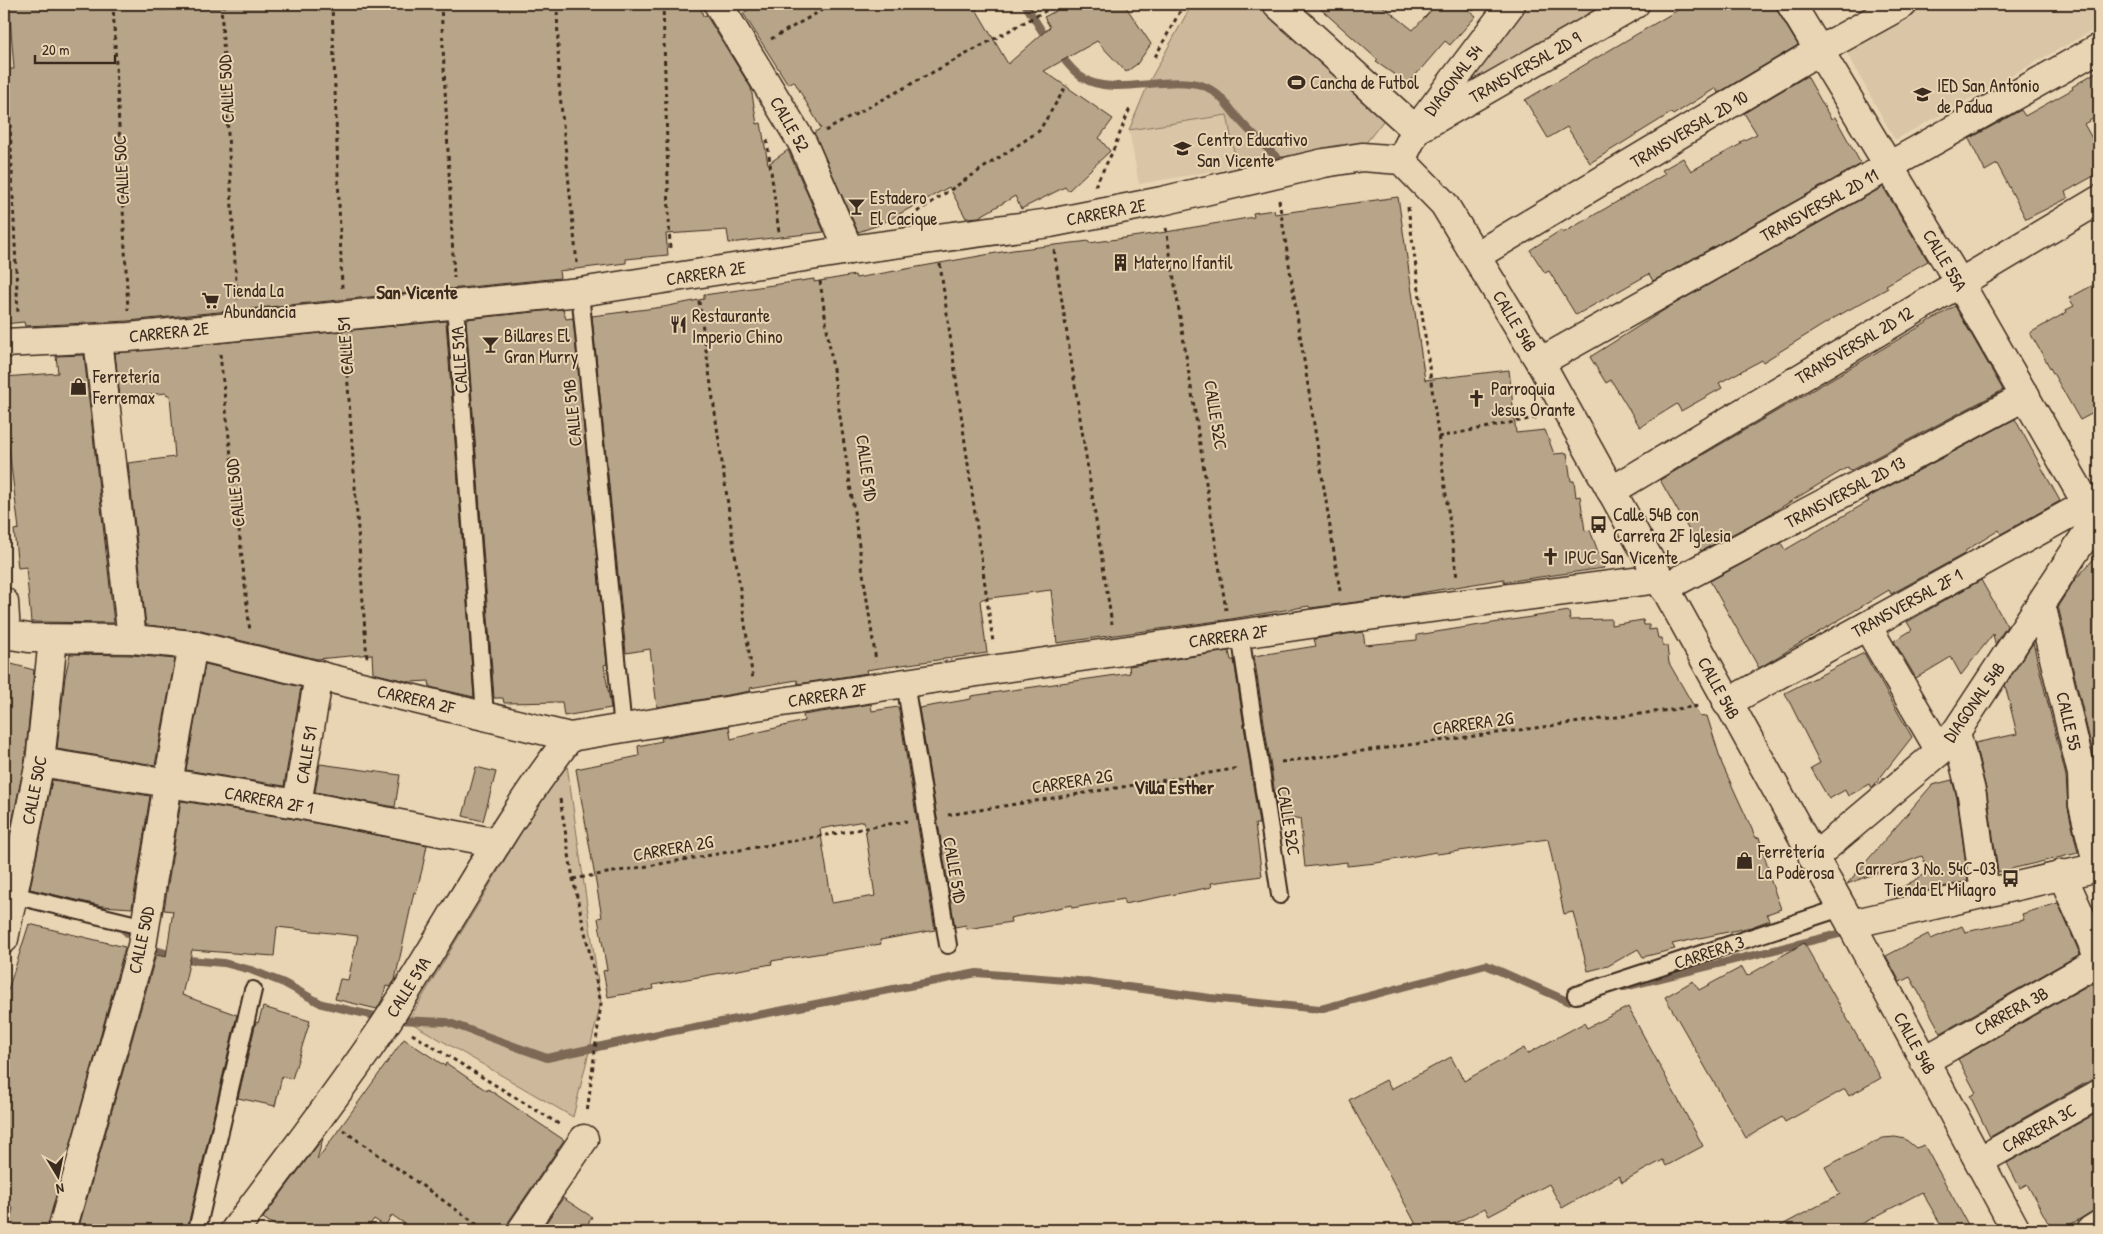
<svg xmlns="http://www.w3.org/2000/svg" width="2103" height="1234" font-family="'Patrick Hand',sans-serif">
  <style>
    .built { fill: #dac6a6 }
    .green { fill: #cdb89b; stroke: #84715c }
    .lines { fill: none; stroke-linecap: round; stroke-linejoin: round }
    .stream { stroke: #7b6854; stroke-width: 8 }
    .building { fill: #b8a589; stroke: #3b2a1e; fill-rule: evenodd }
    .lane-casing { stroke: #3b2a1e; stroke-width: 20 }
    .street-casing { stroke: #3b2a1e; stroke-width: 31 }
    .secondary-casing { stroke: #3b2a1e; stroke-width: 31 }
    .path { stroke: #3b2a1e; stroke-width: 3; stroke-dasharray: 4 4; stroke-linecap: butt }
    .lane { stroke: #e9d4b3; stroke-width: 16 }
    .street { stroke: #e9d4b3; stroke-width: 28 }
    .secondary { stroke: #e9d4b3; stroke-width: 28 }
    .labels { text-anchor: middle; dominant-baseline: central; stroke-width: 4; stroke-linejoin: round; paint-order: stroke }
    .street-label { font-size: 18px; fill: #3b2a1e; stroke: #e9d4b3 }
    .poi-label { font-size: 18px; fill: #3b2a1e; stroke: #e9d4b3; text-anchor: start }
    .neighbourhood-label { font-size: 19px; font-weight: bold; fill: #3b2a1e; stroke: #e9d4b3 }
  </style>
  <rect width="100%" height="100%" fill="#e9d4b3"/>
  <filter id="ink" filterUnits="userSpaceOnUse"><feTurbulence type="fractalNoise" baseFrequency=".02" numOctaves="2"/><feDisplacementMap in="SourceGraphic" scale="10" xChannelSelector="R" yChannelSelector="G"/><feConvolveMatrix kernelMatrix="1 2 1 2 8 2 1 2 1" color-interpolation-filters="sRGB"/></filter>
  <g filter="url(#ink)">
    <g class="built">
      <polygon points="1928,4 2099,4 2099,27 1895,140 1845,50"/>
      <polygon points="1227,115 1237,167 1139,184 1129,130"/>
    </g>
    <g class="green">
      <polygon points="1192,4 1268,4 1390,112 1362,148 1339,145 1237,167 1227,115 1129,130 1149,82"/>
      <polygon points="1524,4 1611,4 1457,94"/>
      <polygon points="566,758 601,1003 573,1117 408,1021"/>
    </g>
    <g class="lines">
      <g class="stream">
        <polyline points="1025,4 1048,41"/>
        <path d="M 1059,53 C 1066,62 1073,72 1083,78 C 1112,97 1167,75 1201,85 C 1221,91 1231,112 1245,126 C 1258,140 1272,153 1286,166"/>
        <polyline points="115,926 123,929 136,941"/>
        <polyline points="146,947 188,960 224,963 251,970 284,983 322,1004 384,1018"/>
        <polyline points="1624,987 1851,931"/>
        <polyline points="396,1020 447,1022 547,1058 648,1036 977,973 1091,982 1210,998 1320,1009 1486,965 1567,1001 1579,998"/>
      </g>
    </g>
    <g class="building">
      <polygon points="9,4 160,4 160,10 226,7 226,4 700,4 703,16 706,15 751,88 757,124 761,123 768,164 788,150 824,232 729,243 727,230 666,234 668,255 626,259 626,263 559,271 560,278 128,321 25,326 24,322 4,324 4,69 14,69"/>
      <polygon points="758,4 973,4 1008,64 1050,27 1044,17 1069,4 1124,4 1151,44 1137,64 1126,72 1097,41 1044,71 1113,119 1099,138 1110,151 1068,191 1065,187 1021,209 1015,196 979,217 966,218 949,187 879,225 858,232 814,133 821,128 794,81 788,84 743,13"/>
      <polygon points="1315,4 1380,4 1413,30 1437,4 1461,4 1476,16 1450,45 1445,41 1408,84 1376,62 1378,60"/>
      <polygon points="1688,4 1775,4 1778,12 1798,45 1718,93 1716,88 1673,115 1671,113 1590,163 1567,127 1548,138 1525,100"/>
      <polygon points="2099,70 2099,115 2084,124 2099,151 2099,173 2065,192 2068,198 2026,219 1997,164 1985,171 1969,139 2021,110 2025,116 2073,89 2072,87"/>
      <polygon points="1807,76 1831,119 1835,117 1861,164 1653,281 1649,274 1576,315 1549,271 1545,273 1530,250 1561,230 1563,233 1665,174 1662,170 1683,158 1691,171 1741,144 1740,142 1757,134 1744,113"/>
      <polygon points="1883,187 1928,261 1886,285 1888,288 1834,318 1763,362 1762,360 1719,383 1722,388 1681,411 1677,404 1640,427 1611,380 1606,383 1590,357 1669,307"/>
      <polygon points="1398,197 1425,380 1509,370 1516,433 1545,430 1554,454 1567,453 1571,481 1574,481 1576,497 1580,496 1585,531 1590,530 1604,568 1504,582 1504,579 1402,596 1310,608 1309,606 1225,620 1057,643 1051,590 982,599 980,601 987,653 866,670 867,673 798,684 797,680 750,688 751,691 657,707 650,649 626,653 592,316 663,307 704,299 704,295 814,279 814,282 855,275 856,278 1013,250 1089,241 1089,243 1160,233 1254,217 1253,213 1274,210 1275,214"/>
      <polygon points="2099,282 2099,410 2080,420 2030,333 2067,312 2066,310 2074,306 2069,298"/>
      <polygon points="1955,306 2003,390 1850,471 1848,467 1765,517 1701,551 1660,480"/>
      <polygon points="563,309 566,319 573,318 607,664 604,665 611,708 564,716 562,702 504,703 503,698 494,698 466,319"/>
      <polygon points="446,321 474,697 430,687 429,681 410,682 373,673 372,654 317,659 197,630 146,625 128,463 175,457 170,395 167,395 166,393 120,398 115,353"/>
      <polygon points="84,355 114,623 31,622 26,567 18,568 14,530 19,529 8,442 4,442 4,377 58,373 56,356"/>
      <polygon points="2015,419 2060,501 2001,534 1999,530 1965,551 1966,553 1891,594 1889,590 1759,668 1710,581 1781,543 1785,550 1869,501 1867,498"/>
      <polygon points="2099,553 2099,806 2097,770 2058,606 2074,581"/>
      <polygon points="1981,580 2007,626 1995,644 1993,634 1961,675 1951,657 1916,678 1894,641 1912,630 1907,622"/>
      <polygon points="1569,611 1570,620 1611,619 1611,625 1643,620 1644,625 1649,625 1649,630 1656,629 1658,638 1662,638 1663,646 1667,646 1669,663 1700,717 1707,716 1722,764 1756,838 1759,837 1770,875 1769,876 1781,909 1767,914 1770,920 1751,927 1672,944 1675,949 1643,957 1638,949 1608,966 1588,971 1573,912 1564,914 1548,839 1437,854 1436,852 1376,863 1347,866 1347,862 1305,867 1300,818 1279,821 1254,656 1316,646 1314,639 1346,634 1363,632 1365,645 1417,640 1417,635"/>
      <polygon points="2033,643 2066,776 2068,808 2078,853 1998,872 1987,793 1975,743 2017,734 2005,685"/>
      <polygon points="1229,651 1231,660 1234,660 1259,824 1255,824 1262,876 1211,883 1212,887 1124,904 1124,899 1072,908 1072,905 1010,918 1011,922 967,929 966,925 955,927 919,708 971,699 971,696 1130,673 1129,666"/>
      <polygon points="1864,653 1912,737 1872,788 1870,784 1848,796 1845,790 1829,799 1811,768 1820,763 1785,693"/>
      <polygon points="70,654 131,655 175,659 155,765 57,749 65,677"/>
      <polygon points="4,662 34,670 25,760 4,862"/>
      <polygon points="205,664 301,687 284,786 186,770"/>
      <path d="M 871,704 L 872,711 L 898,707 L 899,711 L 935,930 L 880,940 L 881,944 L 771,961 L 772,964 L 653,985 L 654,989 L 608,997 L 603,971 L 607,970 L 598,918 L 602,917 L 576,769 L 639,756 L 638,746 L 662,741 L 661,738 L 729,726 L 731,739 L 804,721 L 803,715 ZM 864,821 L 875,896 L 832,903 L 820,829 Z"/>
      <polygon points="320,764 400,775 395,807 315,792"/>
      <polygon points="476,767 496,772 483,821 463,816"/>
      <polygon points="52,780 150,796 132,908 102,906 30,889"/>
      <polygon points="1952,780 1957,798 1968,881 1896,898 1894,892 1929,872 1922,856 1847,884 1932,785"/>
      <polygon points="181,801 294,819 427,845 422,870 416,893 414,892 395,980 390,987 386,986 382,1000 377,1009 335,999 340,979 348,980 358,936 277,927 274,956 192,950 182,995 237,1015 187,1230 78,1230 156,955 166,957 173,911 164,910"/>
      <polygon points="2058,903 2080,954 1941,1033 1910,977 1900,982 1886,956 1928,934 1931,939 1962,926 1965,932 2024,920 2022,914"/>
      <polygon points="29,924 125,947 47,1230 8,1230 13,1208 4,1207 4,989 8,990"/>
      <polygon points="1804,943 1881,1078 1849,1096 1845,1089 1785,1122 1782,1117 1746,1138 1665,997 1693,981 1699,990 1742,967 1747,976"/>
      <polygon points="2099,979 2099,1078 2091,1080 1990,1137 1970,1096 1976,1093 1958,1059"/>
      <polygon points="263,1007 310,1021 292,1079 282,1076 275,1106 238,1098 256,1022 258,1023"/>
      <polygon points="1628,1007 1703,1146 1666,1166 1663,1160 1622,1182 1619,1176 1562,1208 1549,1184 1489,1216 1485,1208 1442,1230 1419,1230 1349,1100 1386,1080 1391,1089 1451,1057 1464,1081 1524,1048 1527,1054 1584,1023 1587,1028"/>
      <polygon points="404,1039 445,1066 446,1063 487,1091 488,1089 564,1140 509,1221 507,1230 414,1230 392,1215 385,1226 374,1219 366,1230 282,1230 263,1218 323,1138 317,1160"/>
      <polygon points="2099,1112 2099,1208 2061,1230 2052,1230 2027,1184 2020,1188 2007,1163"/>
      <polygon points="1895,1137 1905,1139 1916,1148 1924,1145 1971,1230 1944,1230 1922,1192 1850,1230 1773,1230 1840,1194 1825,1167 1883,1138"/>
      <polygon points="563,1198 592,1217 584,1230 541,1230"/>
    </g>
    <g class="lines">
      <defs>
        <g id="lane">
          <polyline points="580,292 623,729"/>
          <polyline points="455,304 485,715"/>
          <polyline points="1240,634 1280,895"/>
          <polyline points="905,683 948,945"/>
          <polyline points="13,895 145,927"/>
          <polyline points="1576,995 1841,908"/>
          <polyline points="197,1230 253,990"/>
        </g>
        <g id="street">
          <polyline points="718,4 803,144 849,250"/>
          <polyline points="1277,4 1416,130 1635,4"/>
          <polyline points="1791,4 1959,282 2087,504 2098,517"/>
          <polyline points="1401,160 1416,130 1511,4"/>
          <polyline points="1476,256 1818,51 1903,4"/>
          <polyline points="98,339 132,639"/>
          <polyline points="1540,362 2099,48"/>
          <polyline points="1611,491 2099,200"/>
          <polyline points="1664,588 2026,396"/>
          <polyline points="4,602 6,634"/>
          <polyline points="2041,604 2082,774 2083,805 2098,867"/>
          <polyline points="1867,626 1940,751"/>
          <polyline points="4,634 29,638 132,639 193,645 570,737 756,706 997,669 1344,619 1658,579"/>
          <polyline points="1727,703 2087,504"/>
          <polyline points="1956,732 1972,795 1985,893"/>
          <polyline points="40,762 297,804 497,843"/>
          <polyline points="297,804 319,675"/>
          <polyline points="1813,858 1940,751 1956,732 2099,515"/>
          <polyline points="2062,874 2099,958"/>
          <polyline points="1851,924 2016,1230"/>
          <polyline points="4,939 40,762 53,639"/>
          <polyline points="1924,1061 2099,961"/>
          <polyline points="1979,1161 2099,1094"/>
          <polyline points="62,1230 142,946 168,783 193,645"/>
          <path d="M 235,1230 C 286,1160 340,1093 388,1020 C 449,926 501,826 570,737"/>
          <polyline points="522,1230 584,1139"/>
          <polyline points="2091,1230 2099,1225"/>
        </g>
        <polyline id="secondary" points="4,343 129,337 580,292 849,250 1050,223 1162,201 1324,163 1362,157 1401,160 1444,204 1540,362 1851,924 2099,867"/>
      </defs>
      <use href="#lane" class="lane-casing"/>
      <use href="#street" class="street-casing"/>
      <use href="#secondary" class="secondary-casing"/>
      <g class="path">
        <polyline points="5,4 18,315"/>
        <polyline points="113,4 128,310"/>
        <polyline points="221,4 237,300"/>
        <polyline points="332,4 342,288"/>
        <polyline points="441,4 454,278"/>
        <polyline points="557,4 559,84 577,264"/>
        <polyline points="663,4 670,251"/>
        <polyline points="1467,4 1474,10"/>
        <polyline points="771,39 833,4"/>
        <polyline points="1155,57 1184,4"/>
        <polyline points="825,131 1058,4"/>
        <polyline points="767,140 779,233"/>
        <polyline points="1095,186 1112,153 1130,108"/>
        <polyline points="1279,200 1340,591"/>
        <polyline points="1408,207 1457,578"/>
        <polyline points="917,212 1039,131 1067,85"/>
        <polyline points="1166,228 1226,610"/>
        <polyline points="1054,250 1112,624"/>
        <polyline points="940,264 993,642"/>
        <polyline points="820,281 876,661"/>
        <polyline points="699,301 753,680"/>
        <polyline points="345,342 367,660"/>
        <polyline points="220,354 250,632"/>
        <polyline points="1438,437 1540,417"/>
        <polyline points="1281,762 1699,706"/>
        <polyline points="560,799 573,879 601,1003 587,1113"/>
        <polyline points="948,815 1240,768"/>
        <polyline points="573,879 907,821"/>
        <polyline points="412,1034 562,1126"/>
        <polyline points="343,1130 485,1230"/>
      </g>
      <use href="#lane" class="lane"/>
      <use href="#street" class="street"/>
      <use href="#secondary" class="secondary"/>
    </g>
  </g>
  <defs>
    <symbol id="stadium-bare" viewBox="-9 -9 18 18"><path d="M0-5a6.5 5 0 1 0 0 10a6.5 5 0 1 0 0-10ZM-3.5-1.8h7v3.6h-7Z" fill="#3b2a1e" stroke="#e9d4b3" stroke-width="2.5" paint-order="stroke"/></symbol>
    <symbol id="school-bare" viewBox="-9 -9 18 18"><path d="M0-5L7-2L0 1L-7-2ZM-4 1L0 2.5L4 1V4Q0 6-4 4Z" fill="#3b2a1e" stroke="#e9d4b3" stroke-width="2.5" paint-order="stroke"/></symbol>
    <symbol id="bar-bare" viewBox="-9 -9 18 18"><path d="M-6-5H6L.8 .8V4.5H3.5V6h-7V4.5H-.8V.8Z" fill="#3b2a1e" stroke="#e9d4b3" stroke-width="2.5" paint-order="stroke"/></symbol>
    <symbol id="building-bare" viewBox="-9 -9 18 18"><path d="M-4-6H4V6H1V3H-1V6H-4ZM-2.5-4.3h1.7v1.8h-1.7ZM.8-4.3h1.7v1.8H.8ZM-2.5-1h1.7V.8h-1.7ZM.8-1h1.7V.8H.8Z" fill="#3b2a1e" stroke="#e9d4b3" stroke-width="2.5" paint-order="stroke"/></symbol>
    <symbol id="supermarket-bare" viewBox="-9 -9 18 18"><path d="M-6-5.5h2.5l.6 2H6L4.5 2H-2.5L-4.4-4H-6ZM-1.5 3.2a1.3 1.3 0 1 0 .1 0ZM3 3.2a1.3 1.3 0 1 0 .1 0Z" fill="#3b2a1e" stroke="#e9d4b3" stroke-width="2.5" paint-order="stroke"/></symbol>
    <symbol id="restaurant-bare" viewBox="-9 -9 18 18"><path d="M-5-6h1v4h1v-4h1v4h1v-4h1v5L-1.5 .5V6h-2V.5L-5-1ZM5-6V6H3V1.5H1.5Q1.5-4 5-6Z" fill="#3b2a1e" stroke="#e9d4b3" stroke-width="2.5" paint-order="stroke"/></symbol>
    <symbol id="shop-bare" viewBox="-9 -9 18 18"><path d="M-5-2.5h2.3a2.7 3.5 0 0 1 5.4 0H5L5.5 6h-11ZM-1.5-2.5h3a1.5 2.3 0 0 0-3 0Z" fill="#3b2a1e" stroke="#e9d4b3" stroke-width="2.5" paint-order="stroke"/></symbol>
    <symbol id="church-bare" viewBox="-9 -9 18 18"><path d="M-1.2-6h2.4v3.5h3.3v2.4h-3.3V6h-2.4V-.1h-3.3v-2.4h3.3Z" fill="#3b2a1e" stroke="#e9d4b3" stroke-width="2.5" paint-order="stroke"/></symbol>
    <symbol id="bus-bare" viewBox="-9 -9 18 18"><path d="M-5-6H5V4H4V6H2V4H-2V6H-4V4H-5ZM-3.5-4V0h7V-4ZM-3.5 1.2v1.5H-2V1.2ZM2 1.2v1.5H3.5V1.2Z" fill="#3b2a1e" stroke="#e9d4b3" stroke-width="2.5" paint-order="stroke"/></symbol>
  </defs>
  <g fill-rule="evenodd">
    <use href="#stadium-bare" x="1284" y="70" width="25" height="25"/>
    <use href="#school-bare" x="1910" y="82" width="25" height="25"/>
    <use href="#school-bare" x="1170" y="136" width="25" height="25"/>
    <use href="#bar-bare" x="844" y="194" width="25" height="25"/>
    <use href="#building-bare" x="1108" y="250" width="25" height="25"/>
    <use href="#supermarket-bare" x="198" y="288" width="25" height="25"/>
    <use href="#restaurant-bare" x="666" y="312" width="25" height="25"/>
    <use href="#bar-bare" x="478" y="332" width="25" height="25"/>
    <use href="#shop-bare" x="66" y="374" width="25" height="25"/>
    <use href="#church-bare" x="1464" y="386" width="25" height="25"/>
    <use href="#bus-bare" x="1586" y="512" width="25" height="25"/>
    <use href="#church-bare" x="1538" y="544" width="25" height="25"/>
    <use href="#shop-bare" x="1732" y="848" width="25" height="25"/>
    <use href="#bus-bare" x="1998" y="866" width="25" height="25"/>
  </g>
  <g class="labels">
    <g class="street-label">
      <text transform="translate(1525 67) rotate(-30)">TRANSVERSAL 2D 9</text>
      <text transform="translate(1453 80) rotate(-53)">DIAGONAL 54</text>
      <text transform="translate(226 89) rotate(-93)">CALLE 50D</text>
      <text transform="translate(790 124) rotate(60)">CALLE 52</text>
      <text transform="translate(1689 129) rotate(-31)">TRANSVERSAL 2D 10</text>
      <text transform="translate(121 170) rotate(-93)">CALLE 50C</text>
      <text transform="translate(1819 205) rotate(-29)">TRANSVERSAL 2D 11</text>
      <text transform="translate(1106 212) rotate(-11)">CARRERA 2E</text>
      <text transform="translate(1945 260) rotate(59)">CALLE 55A</text>
      <text transform="translate(706 273) rotate(-9)">CARRERA 2E</text>
      <text transform="translate(1515 321) rotate(59)">CALLE 54B</text>
      <text transform="translate(169 332) rotate(-6)">CARRERA 2E</text>
      <text transform="translate(1854 345) rotate(-31)">TRANSVERSAL 2D 12</text>
      <text transform="translate(345 346) rotate(-94)">CALLE 51</text>
      <text transform="translate(459 360) rotate(-94)">CALLE 51A</text>
      <text transform="translate(572 413) rotate(-96)">CALLE 51B</text>
      <text transform="translate(1216 415) rotate(81)">CALLE 52C</text>
      <text transform="translate(867 468) rotate(82)">CALLE 51D</text>
      <text transform="translate(1845 492) rotate(-28)">TRANSVERSAL 2D 13</text>
      <text transform="translate(235 493) rotate(-96)">CALLE 50D</text>
      <text transform="translate(1907 603) rotate(-29)">TRANSVERSAL 2F 1</text>
      <text transform="translate(1228 636) rotate(-8)">CARRERA 2F</text>
      <text transform="translate(1719 688) rotate(61)">CALLE 54B</text>
      <text transform="translate(827 695) rotate(-9)">CARRERA 2F</text>
      <text transform="translate(416 699) rotate(13)">CARRERA 2F</text>
      <text transform="translate(1974 702) rotate(-55)">DIAGONAL 54B</text>
      <text transform="translate(2069 721) rotate(77)">CALLE 55</text>
      <text transform="translate(1473 723) rotate(-8)">CARRERA 2G</text>
      <text transform="translate(306 755) rotate(-81)">CALLE 51</text>
      <text transform="translate(1072 781) rotate(-9)">CARRERA 2G</text>
      <text transform="translate(34 790) rotate(-79)">CALLE 50C</text>
      <text transform="translate(269 800) rotate(10)">CARRERA 2F 1</text>
      <text transform="translate(1289 821) rotate(81)">CALLE 52C</text>
      <text transform="translate(673 848) rotate(-10)">CARRERA 2G</text>
      <text transform="translate(955 870) rotate(80)">CALLE 51D</text>
      <text transform="translate(141 940) rotate(-78)">CALLE 50D</text>
      <text transform="translate(1709 952) rotate(-18)">CARRERA 3</text>
      <text transform="translate(408 987) rotate(-58)">CALLE 51A</text>
      <text transform="translate(2011 1011) rotate(-29)">CARRERA 3B</text>
      <text transform="translate(1915 1043) rotate(61)">CALLE 54B</text>
      <text transform="translate(2039 1128) rotate(-29)">CARRERA 3C</text>
    </g>
    <g class="poi-label">
      <text x="1310" y="82">Cancha de Futbol</text>
      <text x="1937" y="85">IED San Antonio<tspan x="1937" dy="21">de Padua</tspan></text>
      <text x="1197" y="139">Centro Educativo<tspan x="1197" dy="21">San Vicente</tspan></text>
      <text x="870" y="197">Estadero<tspan x="870" dy="21">El Cacique</tspan></text>
      <text x="1134" y="262">Materno Ifantil</text>
      <text x="224" y="290">Tienda La<tspan x="224" dy="21">Abundancia</tspan></text>
      <text x="692" y="315">Restaurante<tspan x="692" dy="21">Imperio Chino</tspan></text>
      <text x="504" y="335">Billares El<tspan x="504" dy="21">Gran Murry</tspan></text>
      <text x="93" y="376">Ferretería<tspan x="93" dy="21">Ferremax</tspan></text>
      <text x="1491" y="388">Parroquia<tspan x="1491" dy="21">Jesus Orante</tspan></text>
      <text x="1613" y="514">Calle 54B con<tspan x="1613" dy="21">Carrera 2F Iglesia</tspan></text>
      <text x="1564" y="557">IPUC San Vicente</text>
      <text x="1758" y="851">Ferretería<tspan x="1758" dy="21">La Poderosa</tspan></text>
      <text x="1996" y="868" text-anchor="end">Carrera 3 No. 54C-03<tspan x="1996" dy="21">Tienda El Milagro</tspan></text>
    </g>
    <g class="neighbourhood-label">
      <text x="417" y="292">San Vicente</text>
      <text x="1174" y="787">Villa Esther</text>
    </g>
  </g>
  <rect width="2103" height="1234" fill="none" stroke="#e9d4b3" stroke-width="20"/>
  <rect x="10" y="10" width="2083" height="1214" fill="none" stroke="#3b2a1e" stroke-width="2" filter="url(#ink)"/>
  <g transform="translate(58 1176) rotate(170)" stroke="#e9d4b3" stroke-width="4" paint-order="stroke">
  <path d="M0-4L9 19L0 12L-9 19Z" fill="#3b2a1e"/>
  <text y="-8" font-size="14" font-weight="bold" text-anchor="middle" fill="#3b2a1e">N</text>
  </g>
  <path d="M35 55v8h80v-8" fill="none" stroke="#3b2a1e" stroke-width="2.5"/>
  <text x="42" y="55" font-size="15" fill="#3b2a1e" stroke="#e9d4b3" stroke-width="4" paint-order="stroke">20 m</text>
</svg>
